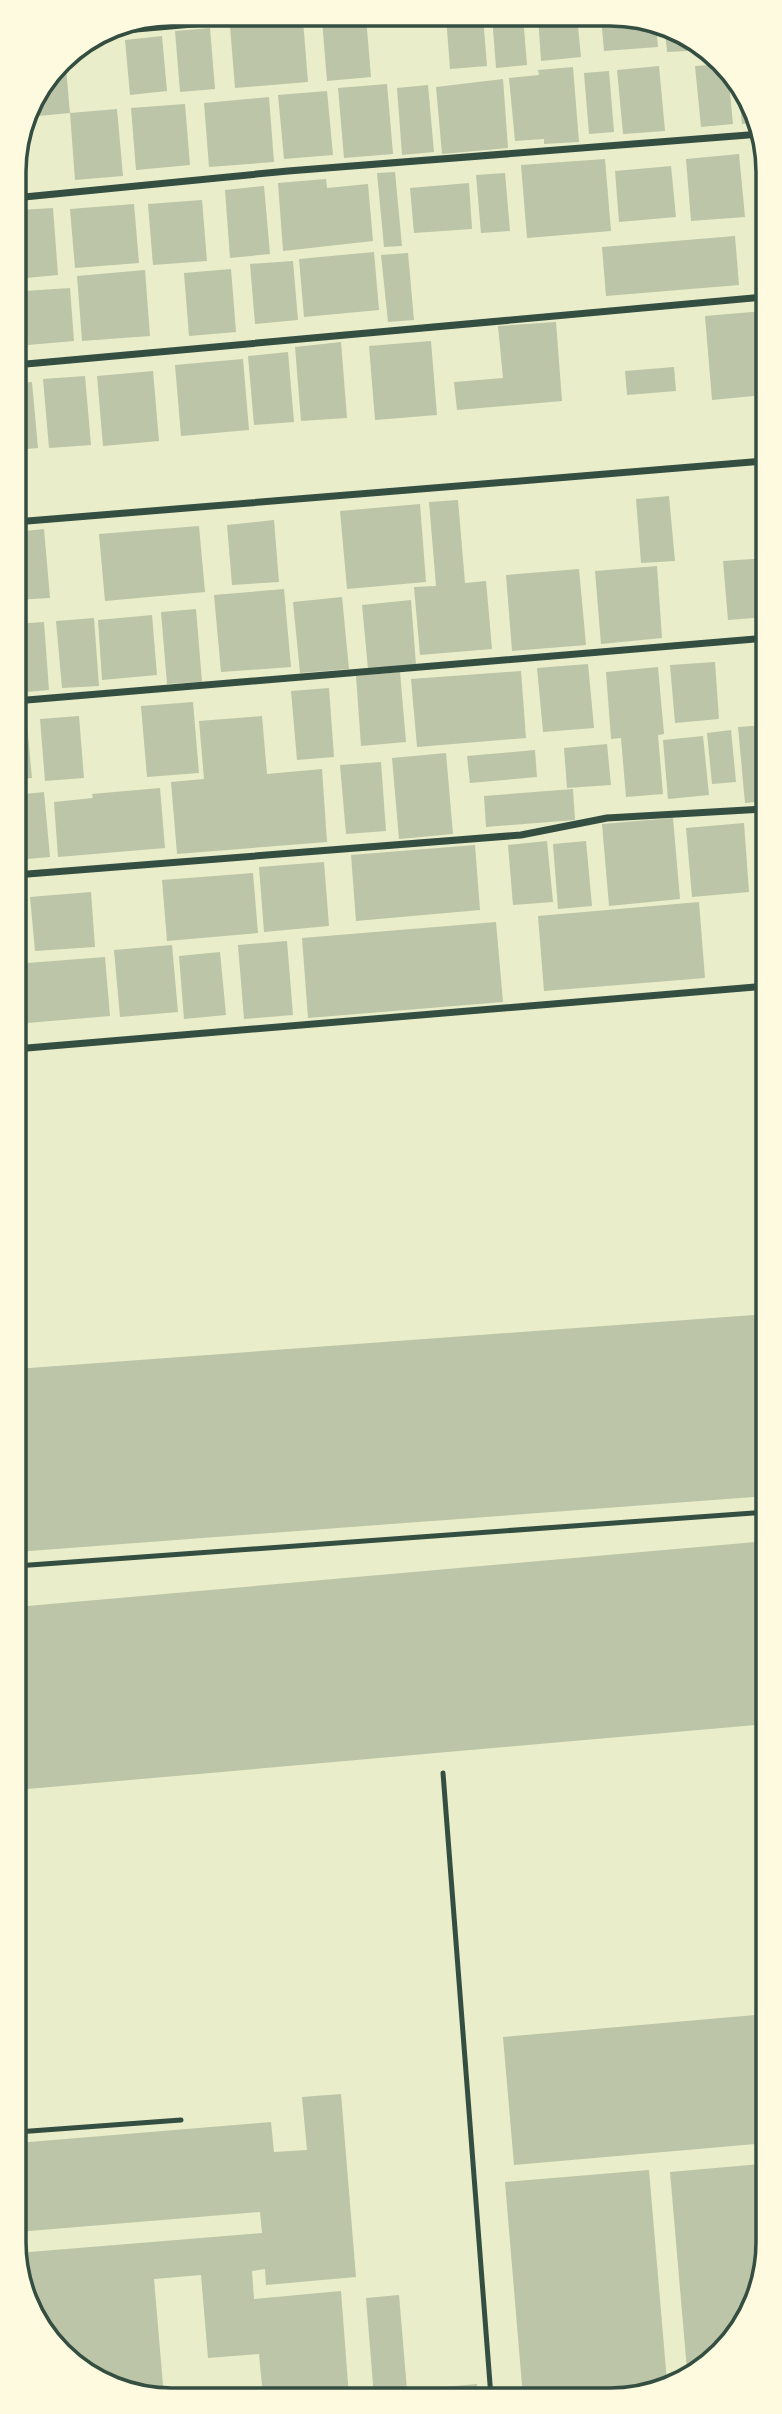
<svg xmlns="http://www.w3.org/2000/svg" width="782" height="2414" font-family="Signika,sans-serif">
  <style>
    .building { fill: #bcc5a7 }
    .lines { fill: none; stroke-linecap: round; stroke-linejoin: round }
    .service { stroke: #344e41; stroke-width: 5 }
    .minor { stroke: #344e41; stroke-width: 7 }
    .rim { fill: none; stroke: #344e41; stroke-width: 3.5 }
  </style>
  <rect width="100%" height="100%" fill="#e9edc9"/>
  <g class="building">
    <polygon points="446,16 483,16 487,66 450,69"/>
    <polygon points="492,16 523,16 527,65 496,68"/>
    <polygon points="538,16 577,17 581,57 541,61"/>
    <polygon points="366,17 371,77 327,81 322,20"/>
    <polygon points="601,17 641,17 656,25 658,47 604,51"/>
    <polygon points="303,20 308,82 235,88 230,26"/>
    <polygon points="210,28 215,89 180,92 175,31"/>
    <polygon points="665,30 686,41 687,51 667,52"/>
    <polygon points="162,36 167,91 130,95 125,40"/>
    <polygon points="65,57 70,113 27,117 30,103"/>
    <polygon points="724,64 728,72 733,124 701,127 695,66"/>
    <polygon points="659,66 665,131 623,134 617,70"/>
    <polygon points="573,67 579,142 544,144 544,139 515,141 509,78 539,75 538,70"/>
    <polygon points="609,71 614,132 589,134 584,73"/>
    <polygon points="503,79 508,148 442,154 436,87"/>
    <polygon points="387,84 393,154 344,158 338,88"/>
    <polygon points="428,85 434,152 402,155 397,88"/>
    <polygon points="327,91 333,155 284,159 278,95"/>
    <polygon points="739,93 755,122 742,124"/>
    <polygon points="269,97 274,162 209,167 204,103"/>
    <polygon points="185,104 190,165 136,170 131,108"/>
    <polygon points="117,109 123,176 75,180 70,113"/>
    <polygon points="765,152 765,213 760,214 754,153"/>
    <polygon points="739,154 745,217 691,221 686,159"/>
    <polygon points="605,159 611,231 527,238 521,165"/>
    <polygon points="671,166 676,217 619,222 615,171"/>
    <polygon points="395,172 402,246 384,247 377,173"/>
    <polygon points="505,173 510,231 481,233 476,175"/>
    <polygon points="326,179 327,188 368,184 373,241 283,251 278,183"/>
    <polygon points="469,183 472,229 414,233 410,188"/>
    <polygon points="264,186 270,254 230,258 225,190"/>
    <polygon points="202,200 207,261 153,265 148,204"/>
    <polygon points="134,204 139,263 75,268 70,209"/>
    <polygon points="53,208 58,275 26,278 20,210"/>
    <polygon points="735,236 739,285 606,296 602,247"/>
    <polygon points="374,252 379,310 304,317 299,259"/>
    <polygon points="408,253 414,320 388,322 381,255"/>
    <polygon points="293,261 298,320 255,324 250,264"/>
    <polygon points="231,269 236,332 189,336 184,273"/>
    <polygon points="145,270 150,336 82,341 77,276"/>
    <polygon points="70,288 74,341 28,345 24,291"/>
    <polygon points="765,311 765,395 712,400 705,316"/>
    <polygon points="556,322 562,401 457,410 454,382 503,378 498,326"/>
    <polygon points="431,341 437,415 375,420 369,346"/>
    <polygon points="341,342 347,418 301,421 295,347"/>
    <polygon points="288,352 294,422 254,425 248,356"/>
    <polygon points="243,359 249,430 181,436 175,365"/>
    <polygon points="674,367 676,391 627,395 625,371"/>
    <polygon points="153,371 159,441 103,446 97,376"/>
    <polygon points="85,376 91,445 49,448 43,379"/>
    <polygon points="32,382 38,448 15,450 15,384"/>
    <polygon points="669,496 675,561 641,563 636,499"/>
    <polygon points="458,500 465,583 486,581 492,649 420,655 414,587 436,586 429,502"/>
    <polygon points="420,504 426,582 347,589 340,511"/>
    <polygon points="274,520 279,582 232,585 227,525"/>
    <polygon points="199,526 205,592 105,601 99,534"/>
    <polygon points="44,529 50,598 15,600 15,532"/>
    <polygon points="766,558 766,617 728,620 723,561"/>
    <polygon points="657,566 662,638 601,644 595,571"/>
    <polygon points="579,569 586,645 512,651 506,575"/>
    <polygon points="284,589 291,667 221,672 214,595"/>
    <polygon points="342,597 349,669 300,673 293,602"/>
    <polygon points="411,600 416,665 368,669 362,605"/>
    <polygon points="196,609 202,682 167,684 161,612"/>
    <polygon points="152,615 157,675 102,680 98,620"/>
    <polygon points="94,618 99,686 62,688 56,621"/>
    <polygon points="44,622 49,690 15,693 15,624"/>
    <polygon points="715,662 719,719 675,723 670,665"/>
    <polygon points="588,664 594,728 543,732 537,668"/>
    <polygon points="658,667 664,734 658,735 663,794 626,797 621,738 611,739 606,672"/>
    <polygon points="521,671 526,738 417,747 411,679"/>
    <polygon points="400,672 406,742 361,746 356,676"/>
    <polygon points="329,688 334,757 297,760 291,691"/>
    <polygon points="193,702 199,773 147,777 141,706"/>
    <polygon points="79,716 84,778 45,781 40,719"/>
    <polygon points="262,716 267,774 322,769 327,842 177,854 171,782 204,779 199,721"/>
    <polygon points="27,725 32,778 15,779 15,726"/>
    <polygon points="766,725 766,801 745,803 738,727"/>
    <polygon points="731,730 736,782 712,784 707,733"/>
    <polygon points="703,736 709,795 668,799 663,740"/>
    <polygon points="607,744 611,785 567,788 564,748"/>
    <polygon points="535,750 537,777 470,783 467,756"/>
    <polygon points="446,753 453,834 399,839 392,758"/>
    <polygon points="381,762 386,831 346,834 340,765"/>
    <polygon points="160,788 165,848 58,857 54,802 93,798 92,794"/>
    <polygon points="573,789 575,820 486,827 484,796"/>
    <polygon points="44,792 50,857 15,860 15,795"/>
    <polygon points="673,818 680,899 609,906 602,824"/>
    <polygon points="744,823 749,892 692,897 686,828"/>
    <polygon points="547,841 553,902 513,905 508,845"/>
    <polygon points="586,841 592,906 558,909 553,844"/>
    <polygon points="475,845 480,910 356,921 351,855"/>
    <polygon points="324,862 329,926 264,932 259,867"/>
    <polygon points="253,873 258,933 167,941 162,880"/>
    <polygon points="91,892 95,947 35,951 30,897"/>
    <polygon points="15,898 20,898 25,948 15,949"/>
    <polygon points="699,902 705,978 544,991 538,916"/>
    <polygon points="496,922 503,1002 308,1018 302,938"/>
    <polygon points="287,941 293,1015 244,1019 238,945"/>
    <polygon points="172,945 178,1012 120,1017 114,950"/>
    <polygon points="220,952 226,1015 184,1019 179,956"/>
    <polygon points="105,957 110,1016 15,1024 15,964"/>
    <polygon points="767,1314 767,1496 16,1552 16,1369"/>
    <polygon points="767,1541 767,1724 16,1790 16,1607"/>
    <polygon points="767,2014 768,2143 514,2165 503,2037"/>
    <polygon points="341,2094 356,2277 266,2285 265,2269 252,2271 254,2299 341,2291 349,2397 263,2397 259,2354 208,2358 201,2275 154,2279 164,2397 141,2397 60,2353 17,2272 17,2253 262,2233 260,2212 17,2232 17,2143 271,2122 274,2152 307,2150 302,2097"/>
    <polygon points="761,2164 768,2252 729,2346 687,2370 670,2172"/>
    <polygon points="649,2170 667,2382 640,2397 523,2397 505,2182"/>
    <polygon points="399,2295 407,2390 477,2384 478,2397 374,2397 366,2298"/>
  </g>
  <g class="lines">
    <g class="service">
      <polyline points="16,1566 767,1512"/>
      <polyline points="443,1773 491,2397"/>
      <polyline points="17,2132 181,2120"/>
    </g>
    <g class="minor">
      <polyline points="102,32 296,15"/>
      <polyline points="14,198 288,171 761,134"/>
      <polyline points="15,365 765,297"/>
      <polyline points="15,522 765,461"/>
      <polyline points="15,701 766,638"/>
      <polyline points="15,875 521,835 607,818 766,809"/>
      <polyline points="15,1049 766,986"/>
    </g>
  </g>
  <path d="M0 0H782V2414H0ZM172 26H610A146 146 0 0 1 756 172V2242A146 146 0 0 1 610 2388H172A146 146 0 0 1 26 2242V172A146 146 0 0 1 172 26Z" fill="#fefae0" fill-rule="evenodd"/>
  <path class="rim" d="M172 26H610A146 146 0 0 1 756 172V2242A146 146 0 0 1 610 2388H172A146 146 0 0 1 26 2242V172A146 146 0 0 1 172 26Z"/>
</svg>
